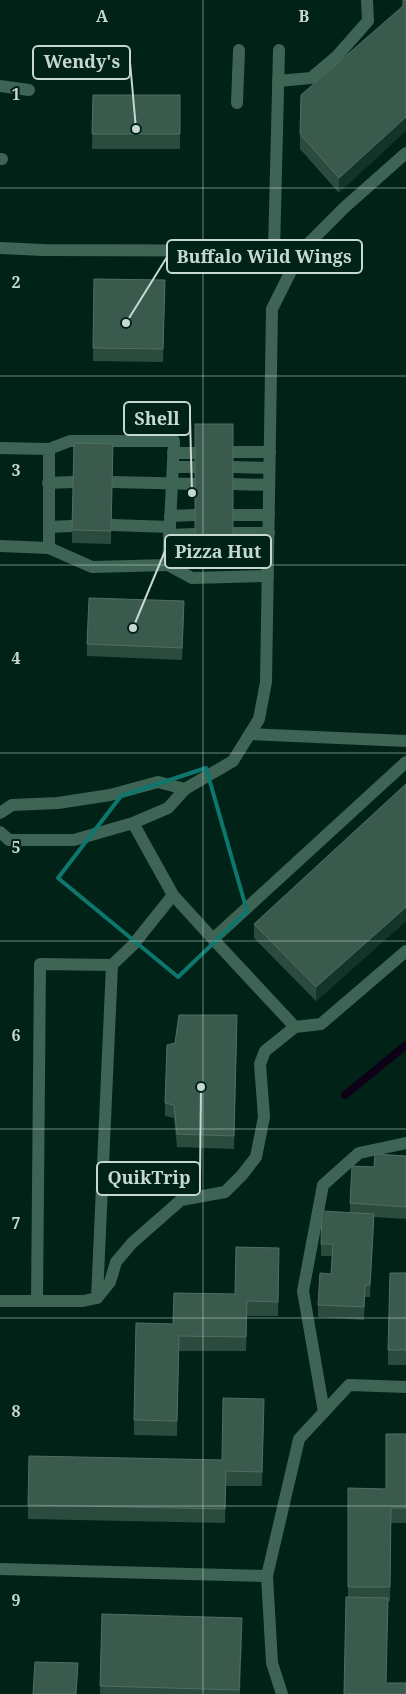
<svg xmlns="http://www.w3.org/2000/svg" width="406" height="1694" font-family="'Noto Serif',serif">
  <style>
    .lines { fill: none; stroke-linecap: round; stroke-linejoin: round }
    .stream { stroke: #0d0017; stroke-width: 8 }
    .minor { stroke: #3d6454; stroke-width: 12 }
    .wall { fill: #2b4b3e }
    .shaded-wall { fill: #133428 }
    .building { fill: #3b5a4e; stroke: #516e62 }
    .marked { fill: none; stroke: #0f766e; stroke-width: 4; stroke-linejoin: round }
    .grid { fill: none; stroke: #c6d8d0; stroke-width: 1; stroke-opacity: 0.55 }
    .grid-label { font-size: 16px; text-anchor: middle; font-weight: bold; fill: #c6d8d0; stroke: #012317; stroke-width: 4; stroke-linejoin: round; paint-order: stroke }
    .leader { fill: none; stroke: #c6d8d0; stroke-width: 2 }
    .callout-dot { fill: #c6d8d0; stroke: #012317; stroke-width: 2 }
    .callout { fill: #012317; stroke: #c6d8d0; stroke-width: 2 }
    .callout-label { font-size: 18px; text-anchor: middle; font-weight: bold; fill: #c6d8d0 }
  </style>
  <rect width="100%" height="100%" fill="#012317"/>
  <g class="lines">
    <polyline class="stream" points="345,1095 406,1045"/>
    <g class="minor">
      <polyline points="278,81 311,78 337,56 368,21 367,0"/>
      <polyline points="0,86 29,90"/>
      <polyline points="237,103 239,50"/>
      <polyline points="0,159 2,159"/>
      <polyline points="0,248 43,250 301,251"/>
      <polyline points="274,251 279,50"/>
      <polyline points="0,448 49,449 49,548 0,546"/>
      <polyline points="233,452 270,452"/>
      <polyline points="173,453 195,453"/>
      <polyline points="173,467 195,467"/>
      <polyline points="234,467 269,468"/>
      <polyline points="113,482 195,484"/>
      <polyline points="48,483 73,482"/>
      <polyline points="233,484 269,485"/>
      <polyline points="233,515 269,515"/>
      <polyline points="170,516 195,515"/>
      <polyline points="112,525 170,527"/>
      <polyline points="49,527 72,526"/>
      <polyline points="233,533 269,533"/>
      <polyline points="169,535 195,534"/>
      <polyline points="49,548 92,567 168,565 174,441 70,441 49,449"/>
      <polyline points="169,550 195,549"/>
      <polyline points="233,550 268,548"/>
      <polyline points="168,565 192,578 268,576"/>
      <polyline points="250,734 406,741"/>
      <polyline points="0,813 12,805 58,803 110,795 158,782 185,789"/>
      <polyline points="133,823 173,895 213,939"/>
      <polyline points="0,832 9,840 74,840 133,823 168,808 185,789 233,761 259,719 266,682 272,309 301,251 345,207 406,153"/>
      <polyline points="295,1027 213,939 406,762"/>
      <polyline points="97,1298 112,965 133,945 173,895"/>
      <polyline points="0,1301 83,1301 97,1298 110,1282 116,1262 132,1243 181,1200 225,1192 242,1175 256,1157 264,1117 260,1064 265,1051 295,1027 321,1024 406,951"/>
      <polyline points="37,1301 40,964 112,965"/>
      <polyline points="324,1412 303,1291 323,1185 359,1153 406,1143"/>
      <polyline points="0,1569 267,1576"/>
      <polyline points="282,1694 272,1663 267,1576 299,1439 349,1385 406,1387"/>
    </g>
  </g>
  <g class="wall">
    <polygon points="406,0 339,193 300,149 300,134 403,6"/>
    <polygon points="93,95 180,95 180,149 92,149"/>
    <polygon points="94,279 165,280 163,362 93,361"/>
    <rect x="195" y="424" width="38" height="139"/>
    <polygon points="113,444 111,544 72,543 72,530"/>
    <polygon points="184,614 182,660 87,656 87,644"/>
    <polygon points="406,784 406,921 316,1001 254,938 254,924"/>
    <polygon points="237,1028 234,1149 177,1147 174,1118 165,1116 165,1103 175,1043"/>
    <polygon points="406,1156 406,1219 374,1217 370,1297 365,1297 364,1320 318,1317 318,1305 331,1274 332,1256 321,1256 321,1244 350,1213 350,1203 374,1167"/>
    <polygon points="279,1263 278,1316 247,1316 246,1351 179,1351 177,1436 134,1435 134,1420 173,1324 235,1294"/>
    <polygon points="406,1273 406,1365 388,1365 388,1350"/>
    <polygon points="264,1413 262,1486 226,1486 225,1523 28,1519 28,1505 222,1460"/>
    <polygon points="406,1434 406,1523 391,1523 390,1601 388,1601 388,1613 344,1694 348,1597 348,1488 386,1489"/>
    <polygon points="102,1614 242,1633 240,1694 100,1694"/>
  </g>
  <g class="shaded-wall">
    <polygon points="406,117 406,131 339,193 339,178"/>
    <polygon points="406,907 406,921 316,1001 316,987"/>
    <polygon points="374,1214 374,1227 370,1297 370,1285"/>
    <polygon points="242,1618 242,1633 239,1694"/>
  </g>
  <g class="building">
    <polygon points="403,0 406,0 406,117 339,178 300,134 301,95 403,6"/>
    <polygon points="93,95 180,95 180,134 92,134"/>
    <polygon points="94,279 165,280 163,349 93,348"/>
    <rect x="195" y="424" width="38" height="126"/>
    <polygon points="74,443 113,444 111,531 72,530"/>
    <polygon points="89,598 184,601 182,648 87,644"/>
    <polygon points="406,784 406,907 316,987 254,924"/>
    <polygon points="179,1015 237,1015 234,1136 177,1134 174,1105 165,1103 167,1045 175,1043"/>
    <polygon points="375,1154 406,1156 406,1207 350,1203 352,1166 374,1167"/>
    <polygon points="322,1211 374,1214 370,1285 365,1285 364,1307 318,1305 320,1273 331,1274 333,1244 321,1244"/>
    <polygon points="236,1247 279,1248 278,1302 247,1301 246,1337 179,1336 177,1421 134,1420 136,1323 173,1324 174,1293 235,1294"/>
    <polygon points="390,1273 406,1273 406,1350 388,1350"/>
    <polygon points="223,1398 264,1399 262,1472 226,1471 225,1509 28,1505 29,1456 222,1460"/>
    <polygon points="386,1434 406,1434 406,1508 391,1508 390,1587 348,1587 348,1488 386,1489"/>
    <polygon points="346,1597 388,1598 386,1683 406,1683 406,1694 344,1694"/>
    <polygon points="102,1614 242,1618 239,1690 100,1686"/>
    <polygon points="35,1662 78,1663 76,1694 33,1694"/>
  </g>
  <path class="marked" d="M 206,768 L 247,911 L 178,977 L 58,878 L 121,796 Z"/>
  <path class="grid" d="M 203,0 L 203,1694M 0,188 L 406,188M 0,376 L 406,376M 0,565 L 406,565M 0,753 L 406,753M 0,941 L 406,941M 0,1129 L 406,1129M 0,1318 L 406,1318M 0,1506 L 406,1506"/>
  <g class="grid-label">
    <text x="102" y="22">A</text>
    <text x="304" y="22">B</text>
    <text x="16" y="100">1</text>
    <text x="16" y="288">2</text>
    <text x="16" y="476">3</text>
    <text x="16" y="664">4</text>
    <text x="16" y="853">5</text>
    <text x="16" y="1041">6</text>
    <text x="16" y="1229">7</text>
    <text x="16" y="1417">8</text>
    <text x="16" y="1606">9</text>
  </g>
  <path class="leader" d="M136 129L130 62M126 323L167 257M192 493L190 418M133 628L165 551M201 1087L200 1178"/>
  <g class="callout-dot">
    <circle cx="136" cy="129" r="5"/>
    <circle cx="126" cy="323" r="5"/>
    <circle cx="192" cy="493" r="5"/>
    <circle cx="133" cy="628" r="5"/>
    <circle cx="201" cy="1087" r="5"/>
  </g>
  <g class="callout">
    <rect x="33" y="46" width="97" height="33" rx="5"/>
    <rect x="167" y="240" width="195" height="33" rx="5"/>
    <rect x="124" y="402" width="66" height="33" rx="5"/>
    <rect x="165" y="535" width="106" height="33" rx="5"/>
    <rect x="97" y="1162" width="103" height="33" rx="5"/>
  </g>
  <g class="callout-label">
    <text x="82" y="68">Wendy's</text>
    <text x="264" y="263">Buffalo Wild Wings</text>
    <text x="157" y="425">Shell</text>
    <text x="218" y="558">Pizza Hut</text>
    <text x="149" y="1184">QuikTrip</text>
  </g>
</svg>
